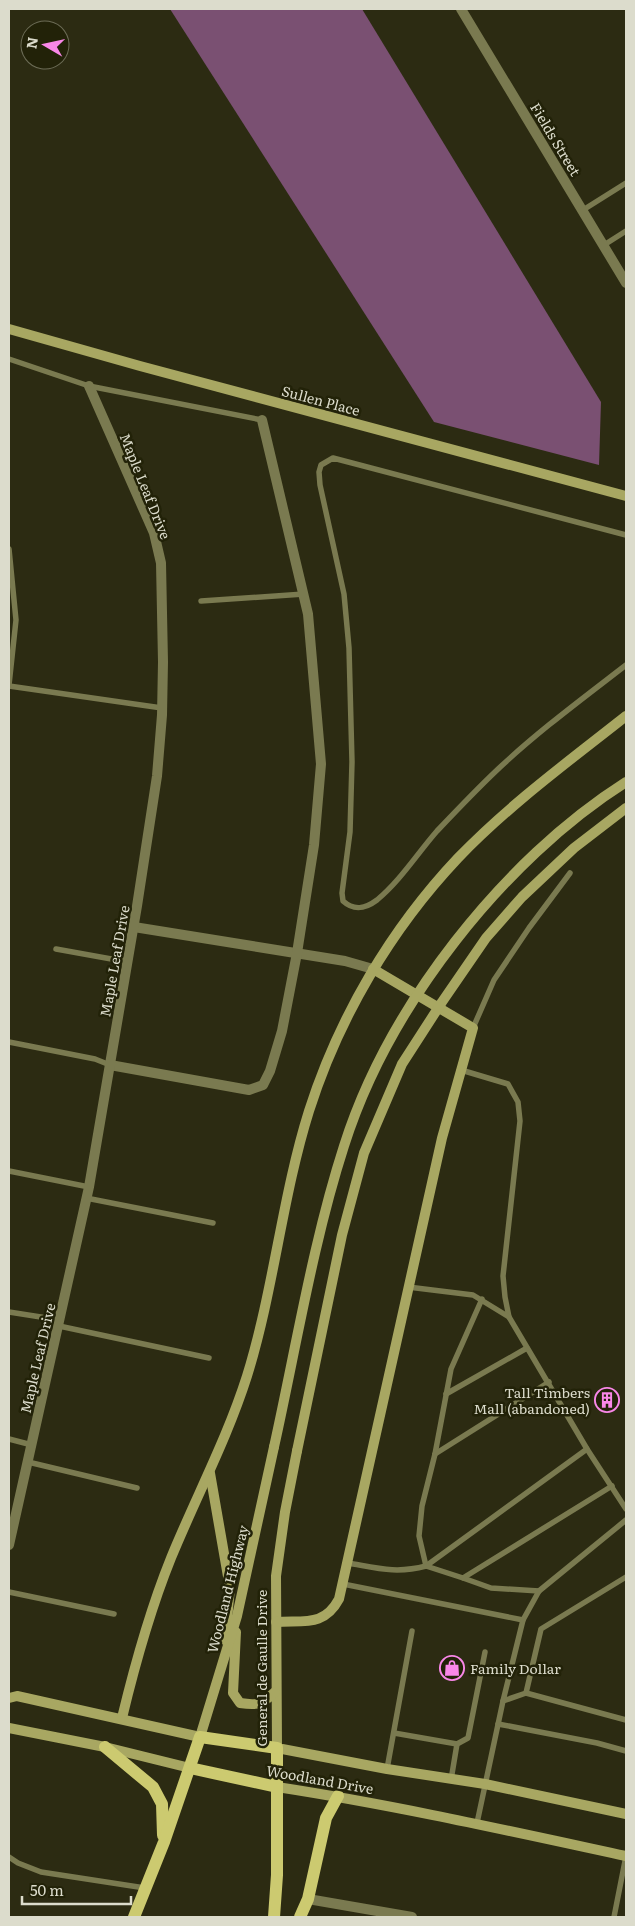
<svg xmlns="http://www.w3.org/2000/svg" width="635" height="1926" font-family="Literata,serif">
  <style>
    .forest { fill: #7a5072 }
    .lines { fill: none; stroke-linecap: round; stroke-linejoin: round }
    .lane { stroke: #7a7a50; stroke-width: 5.5 }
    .street { stroke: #7a7a50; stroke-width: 10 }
    .secondary { stroke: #a8a762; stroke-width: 10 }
    .primary { stroke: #ccca70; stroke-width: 12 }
    .secondary-bridge { stroke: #a8a762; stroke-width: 10 }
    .labels { text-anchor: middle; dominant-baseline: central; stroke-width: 5; stroke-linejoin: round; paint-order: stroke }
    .street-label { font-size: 14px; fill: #dcdccc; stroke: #222208 }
    .poi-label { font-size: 14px; fill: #dcdccc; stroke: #222208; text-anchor: end }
  </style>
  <rect width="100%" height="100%" fill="#2c2b12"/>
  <polygon class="forest" points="170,9 362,9 601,402 599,465 434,422"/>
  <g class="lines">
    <g class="lane">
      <polyline points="583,210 626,183"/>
      <polyline points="604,245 626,231"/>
      <polyline points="9,359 89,386 262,420"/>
      <path d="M 626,535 L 333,458 L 321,465 L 319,472 L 320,485 L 344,594 L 349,648 L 352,762 L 350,832 L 342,893 L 343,901 C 354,911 365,909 377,900 C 400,881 417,854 437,831 C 456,811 476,790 496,771 C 536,733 582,699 626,665"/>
      <polyline points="9,549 16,620 9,685"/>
      <polyline points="201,601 304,594"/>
      <polyline points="9,686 162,708"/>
      <polyline points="56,949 128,962"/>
      <polyline points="473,1028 494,980 529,928 570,873"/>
      <polyline points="9,1042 95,1059 110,1065"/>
      <polyline points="461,1070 508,1084 518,1102 520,1121 503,1276 505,1297 509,1317"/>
      <polyline points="9,1171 89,1187"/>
      <polyline points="86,1198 213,1223"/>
      <polyline points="408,1287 473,1295 509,1317 587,1449 626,1509"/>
      <polyline points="9,1312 60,1320"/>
      <polyline points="59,1326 209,1358"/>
      <polyline points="446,1394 527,1348"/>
      <polyline points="9,1439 32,1445"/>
      <polyline points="435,1454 549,1382"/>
      <polyline points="28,1462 137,1488"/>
      <path d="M 348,1563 C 377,1568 396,1574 426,1566 L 587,1449"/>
      <polyline points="426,1566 419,1536 422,1506 435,1454 451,1369 482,1299"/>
      <polyline points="426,1566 463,1578 612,1486"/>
      <polyline points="463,1578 491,1588 539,1591"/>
      <polyline points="343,1584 523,1620"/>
      <polyline points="9,1592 114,1614"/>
      <polyline points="526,1693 626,1720"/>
      <polyline points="503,1701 526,1693 541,1629 626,1577"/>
      <polyline points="498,1724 597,1743 626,1751"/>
      <polyline points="394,1733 457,1744"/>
      <polyline points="387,1769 412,1631"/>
      <polyline points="451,1780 457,1744 468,1738 485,1652"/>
      <polyline points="477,1823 503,1701 523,1620 539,1591 626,1520"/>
      <polyline points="9,1857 18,1863 41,1872 145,1888"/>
      <polyline points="614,1917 626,1856"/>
    </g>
    <g class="street">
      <polyline points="461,9 626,283"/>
      <polyline points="134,927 345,961 373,969"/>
      <polyline points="110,1065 249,1090 263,1085 270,1071 282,1031 297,953 314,845 321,764 308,614 262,420"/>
      <polyline points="9,1545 89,1187 137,906 157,776 162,715 163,662 161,563 154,533 89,386"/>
      <polyline points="308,1899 412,1917"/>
    </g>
    <g class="secondary">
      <polyline points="9,329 140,366 626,496"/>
      <polyline points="297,1451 285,1512 276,1576 277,1748 387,1769 485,1784 626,1814"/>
      <polyline points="210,1473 230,1588 225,1640"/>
      <path d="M 276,1622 C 304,1620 324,1627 339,1599 L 442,1138 L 473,1028 L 373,969"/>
      <path d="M 236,1632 L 233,1693 L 240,1703 C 259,1706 262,1704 275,1692"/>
      <polyline points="9,1698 17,1696 200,1737 237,1616 274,1447"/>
      <path d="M 122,1718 C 135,1664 150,1610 171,1558 C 196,1497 227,1439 247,1376 C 274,1289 282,1197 309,1111 C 339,1017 391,929 458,858 C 509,805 569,761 626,716"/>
      <polyline points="9,1728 105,1747 190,1768"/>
      <path d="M 277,1787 C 394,1805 510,1831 626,1856"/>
    </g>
    <g class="primary">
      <polyline points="105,1747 153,1787 162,1804 163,1835"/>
      <polyline points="190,1768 277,1787"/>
      <polyline points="134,1917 164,1842 200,1737 277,1748 277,1875 274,1917"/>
      <polyline points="300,1917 308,1899 326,1818 338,1796"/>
    </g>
    <g class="secondary-bridge">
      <path d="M 274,1447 C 296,1348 313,1242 344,1146 C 388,1007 503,860 626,782"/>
      <polyline points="297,1451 342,1235 364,1153 402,1064 442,1002 486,938 522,897 574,848 626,808"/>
    </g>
  </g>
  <defs>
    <symbol id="building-ring" viewBox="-11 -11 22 22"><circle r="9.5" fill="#222208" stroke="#f987e8" stroke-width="1.5"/><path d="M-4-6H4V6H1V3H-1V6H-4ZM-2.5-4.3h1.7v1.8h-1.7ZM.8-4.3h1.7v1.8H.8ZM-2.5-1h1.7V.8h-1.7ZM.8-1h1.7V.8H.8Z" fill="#f987e8"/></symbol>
    <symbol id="shop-ring" viewBox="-11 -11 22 22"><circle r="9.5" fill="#222208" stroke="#f987e8" stroke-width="1.5"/><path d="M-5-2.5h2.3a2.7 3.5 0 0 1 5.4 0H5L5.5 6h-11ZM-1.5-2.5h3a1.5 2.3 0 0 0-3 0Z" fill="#f987e8"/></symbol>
  </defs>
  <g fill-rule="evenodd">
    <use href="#building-ring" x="593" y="1386" width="28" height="28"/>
    <use href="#shop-ring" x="438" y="1654" width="28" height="28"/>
  </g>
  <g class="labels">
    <g class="street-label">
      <text transform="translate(556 139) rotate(59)">Fields Street</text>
      <text transform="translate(321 400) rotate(15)">Sullen Place</text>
      <text transform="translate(146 486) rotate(68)">Maple Leaf Drive</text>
      <text transform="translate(114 961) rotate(-80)">Maple Leaf Drive</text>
      <text transform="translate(37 1358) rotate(-77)">Maple Leaf Drive</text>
      <text transform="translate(227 1589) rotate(-76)">Woodland Highway</text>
      <text transform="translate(261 1668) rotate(-90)">General de Gaulle Drive</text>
      <text transform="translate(320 1779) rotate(10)">Woodland Drive</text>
    </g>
    <g class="poi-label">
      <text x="590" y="1392">Tall Timbers<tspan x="590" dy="16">Mall (abandoned)</tspan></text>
      <text x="470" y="1668" text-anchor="start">Family Dollar</text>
    </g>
  </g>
  <rect width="635" height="1926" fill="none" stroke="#dcdccc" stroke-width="20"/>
  <g transform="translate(45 45) rotate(279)"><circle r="24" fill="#222208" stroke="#6c6c56"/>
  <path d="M0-4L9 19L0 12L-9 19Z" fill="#f987e8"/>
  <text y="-8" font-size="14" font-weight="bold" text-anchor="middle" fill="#dcdccc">N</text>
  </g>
  <path d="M22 1896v8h109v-8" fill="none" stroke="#dcdccc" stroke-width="2.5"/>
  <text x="30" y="1896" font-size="15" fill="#dcdccc" stroke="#222208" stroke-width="4" paint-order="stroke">50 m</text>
</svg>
